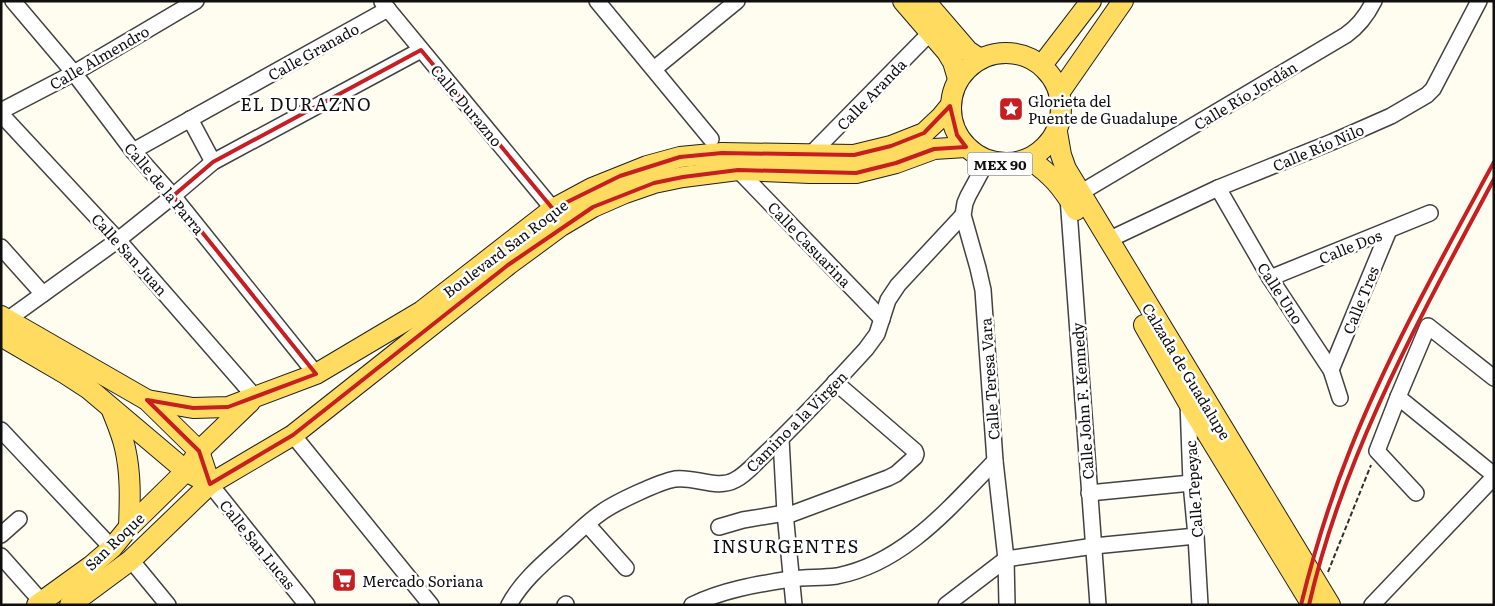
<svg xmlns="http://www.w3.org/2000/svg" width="1495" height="606" font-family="Literata,serif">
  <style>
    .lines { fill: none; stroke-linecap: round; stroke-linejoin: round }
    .minor-casing { stroke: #424242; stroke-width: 18 }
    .major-casing { stroke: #202020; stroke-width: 22 }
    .path { stroke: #313131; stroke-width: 2; stroke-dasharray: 5 2.5; stroke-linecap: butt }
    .minor { stroke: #fff; stroke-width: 15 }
    .major { stroke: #ffdc60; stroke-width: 20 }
    .rail { stroke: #c71e22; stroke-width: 4 }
    .marked { fill: none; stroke: #c71e22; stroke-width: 4; stroke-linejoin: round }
    .labels { text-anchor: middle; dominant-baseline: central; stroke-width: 5; stroke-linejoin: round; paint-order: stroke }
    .shield { fill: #fff; stroke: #575757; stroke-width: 1 }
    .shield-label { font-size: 14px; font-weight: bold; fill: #0f0f0f }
    .street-label { font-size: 15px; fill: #0f0f0f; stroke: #fff }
    .poi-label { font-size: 15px; fill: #0f0f0f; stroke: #fff; text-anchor: start }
    .quarter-label { font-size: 18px; letter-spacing: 1px; fill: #0f0f0f; stroke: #fff }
  </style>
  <rect width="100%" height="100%" fill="#fffcf0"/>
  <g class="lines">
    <defs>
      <g id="minor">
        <polyline points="13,1 74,73 133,151 173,196 316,374"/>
        <polyline points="597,1 711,139"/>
        <polyline points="382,2 553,209"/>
        <polyline points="654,69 737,1"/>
        <polyline points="1,111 74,73 196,1"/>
        <polyline points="1,114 118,240 255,397"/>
        <polyline points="190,119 213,162"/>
        <polyline points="133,151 388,9"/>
        <polyline points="810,155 931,32"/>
        <polyline points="987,161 968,196 965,203 963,215 978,268 983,290 995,461 1006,559 1007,605"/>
        <polyline points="738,170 882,319"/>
        <polyline points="1218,188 1270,278 1331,370 1340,398"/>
        <path d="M 1080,193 L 1346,35 C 1359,26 1367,15 1374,1"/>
        <polyline points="1068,197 1098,605"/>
        <polyline points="1108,240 1218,188 1332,142 1391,116 1427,95 1433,89 1479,1"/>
        <polyline points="1,247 43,294"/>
        <polyline points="1270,278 1430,213"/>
        <polyline points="7,320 118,240 173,196 213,162 421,50"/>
        <polyline points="1331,370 1389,230"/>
        <polyline points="1398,397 1494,475"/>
        <polyline points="1188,402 1191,483 1196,536 1200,605"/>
        <polyline points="1,430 112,548"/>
        <polyline points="293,435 431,605"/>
        <polyline points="781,439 785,513 794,605"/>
        <polyline points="210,484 307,605"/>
        <polyline points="1089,493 1191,483"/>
        <polyline points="1416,493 1377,451 1398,397 1428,326 1494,378"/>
        <polyline points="786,516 888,478 896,474 915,457 916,454 915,451 835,382"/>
        <polyline points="587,524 626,568"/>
        <polyline points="719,527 743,520 785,513"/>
        <polyline points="1,535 19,519"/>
        <polyline points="1,556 41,601"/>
        <polyline points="131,560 168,605"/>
        <path d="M 509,605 C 522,580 547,560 568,541 C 579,531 590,520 602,512 C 616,502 659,482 675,479 C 694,476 717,490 735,480 C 747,474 756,462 766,453 C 801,420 834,384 866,349 L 877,334 L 888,300 L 898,285 L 963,215"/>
        <polyline points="565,605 566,604"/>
        <path d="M 692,605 C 722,590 758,584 791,579 C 806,577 822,578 837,576 C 904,563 950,507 995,461"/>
        <polyline points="946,605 1006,559 1094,546 1196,536"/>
        <polyline points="1372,605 1494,477"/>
      </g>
      <g id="major">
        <polyline points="903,1 947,52 953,62 958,79"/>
        <polyline points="925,1 968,51 980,59"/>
        <circle cx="1006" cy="108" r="55"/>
        <polyline points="1042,65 1091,1"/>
        <polyline points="1059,93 1123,1"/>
        <polyline points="1057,132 1061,155 1066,169 1330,605"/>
        <path d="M 1029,159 C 1052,175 1061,186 1076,210"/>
        <polyline points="1,316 147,400 199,451 210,484"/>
        <polyline points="1144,325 1188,402 1312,605"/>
        <polyline points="1,336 66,374 89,389 186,471 197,477"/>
        <polyline points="147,400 193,408 228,407 316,374 422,311 553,209 592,188 647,166 680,157 722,153 854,155 891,146 924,133 941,117 950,106"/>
        <path d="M 111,408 C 116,421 122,434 125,448 C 131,474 130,500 129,527"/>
        <polyline points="37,605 91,566 112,548 129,527 186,471 199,451 250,402"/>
        <polyline points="70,605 131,560 210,484 293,435 508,265 561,226 593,207 625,193 654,183 683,177 738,170 810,173 856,173 896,163 934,149 966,147"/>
      </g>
    </defs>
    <use href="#minor" class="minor-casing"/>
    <use href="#major" class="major-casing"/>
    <polyline class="path" points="1328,572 1371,465"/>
    <use href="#minor" class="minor"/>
    <use href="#major" class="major"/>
    <g class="rail">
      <path d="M 1301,605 C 1314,552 1330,500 1350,450 C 1390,350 1443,256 1494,162"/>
      <path d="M 1309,605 C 1344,452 1421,316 1494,179"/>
    </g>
  </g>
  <path class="marked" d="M 421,50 L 553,209 L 620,176 L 680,157 L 722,153 L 854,155 L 891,146 L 924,133 L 950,106 L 957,135 L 966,147 L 934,149 L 896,163 L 856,173 L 738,170 L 683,177 L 654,183 L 593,207 L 508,265 L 293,435 L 210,484 L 199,451 L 147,400 L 193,408 L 228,407 L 316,374 L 173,196 L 213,162 Z"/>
  <defs>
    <symbol id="sight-square" viewBox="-11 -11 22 22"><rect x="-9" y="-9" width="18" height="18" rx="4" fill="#c71e22" stroke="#fff"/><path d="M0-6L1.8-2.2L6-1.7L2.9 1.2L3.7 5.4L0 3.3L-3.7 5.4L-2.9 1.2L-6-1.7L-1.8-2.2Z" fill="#fff"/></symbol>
    <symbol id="supermarket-square" viewBox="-11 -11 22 22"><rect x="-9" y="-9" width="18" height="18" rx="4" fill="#c71e22" stroke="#fff"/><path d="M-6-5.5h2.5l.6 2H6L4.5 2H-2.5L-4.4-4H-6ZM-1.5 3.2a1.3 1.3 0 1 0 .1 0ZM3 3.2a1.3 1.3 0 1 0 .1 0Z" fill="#fff"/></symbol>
  </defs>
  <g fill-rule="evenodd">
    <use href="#sight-square" x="997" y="95" width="28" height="28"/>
    <use href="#supermarket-square" x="330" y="566" width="28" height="28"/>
  </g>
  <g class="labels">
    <rect class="shield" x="967.5" y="152.5" width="65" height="23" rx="4"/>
    <g class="shield-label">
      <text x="1000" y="164">MEX 90</text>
    </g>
    <g class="street-label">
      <text transform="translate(313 51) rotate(-29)">Calle Granado</text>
      <text transform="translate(99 57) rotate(-30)">Calle Almendro</text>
      <text transform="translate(871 94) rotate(-46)">Calle Aranda</text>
      <text transform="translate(1245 95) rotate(-31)">Calle Río Jordán</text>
      <text transform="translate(467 105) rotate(50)">Calle Durazno</text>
      <text transform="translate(1318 147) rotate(-23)">Calle Río Nilo</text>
      <text transform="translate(165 188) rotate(50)">Calle de la Parra</text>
      <text transform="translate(810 244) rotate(46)">Calle Casuarina</text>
      <text transform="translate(1350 246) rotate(-22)">Calle Dos</text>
      <text transform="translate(505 248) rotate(-37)">Boulevard San Roque</text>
      <text transform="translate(130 254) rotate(48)">Calle San Juan</text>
      <text transform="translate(1281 293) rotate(57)">Calle Uno</text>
      <text transform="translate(1360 300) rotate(-68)">Calle Tres</text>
      <text transform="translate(1187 371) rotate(59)">Calzada de Guadalupe</text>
      <text transform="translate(989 379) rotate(-94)">Calle Teresa Vara</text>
      <text transform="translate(1082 401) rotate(-94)">Calle John F. Kennedy</text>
      <text transform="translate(796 421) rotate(-45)">Camino a la Virgen</text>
      <text transform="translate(1193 489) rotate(-94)">Calle Tepeyac</text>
      <text transform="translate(114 541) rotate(-44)">San Roque</text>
      <text transform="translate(258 544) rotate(51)">Calle San Lucas</text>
    </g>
    <g class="poi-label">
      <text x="1028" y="100">Glorieta del<tspan x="1028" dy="17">Puente de Guadalupe</tspan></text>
      <text x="362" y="580">Mercado Soriana</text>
    </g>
    <g class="quarter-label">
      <text x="306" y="103">EL DURAZNO</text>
      <text x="786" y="545">INSURGENTES</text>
    </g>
  </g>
  <rect width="1495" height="606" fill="none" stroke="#0f0f0f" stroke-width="5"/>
</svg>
